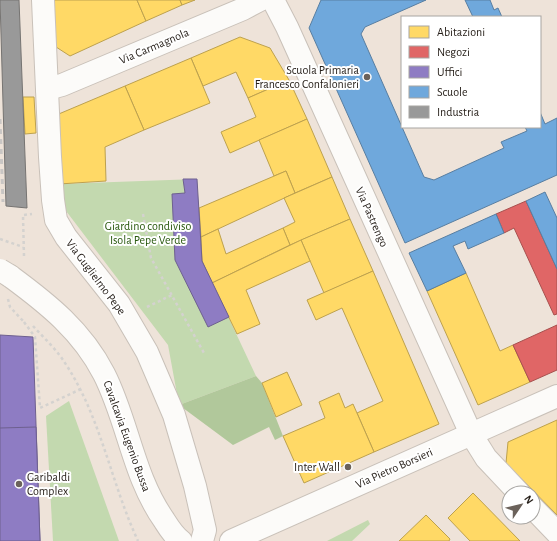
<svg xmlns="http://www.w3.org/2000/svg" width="557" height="541" font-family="'Alegreya Sans',sans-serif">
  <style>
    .green { fill: #c3d9af }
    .forest { fill: #b1c89b }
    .homes { fill: #ffd966; stroke: #bda14e }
    .shops { fill: #e06666; stroke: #a8504e }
    .offices { fill: #8e7cc3; stroke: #6e608f }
    .schools { fill: #6fa8dc; stroke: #587ea1 }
    .industry { fill: #999; stroke: #767472 }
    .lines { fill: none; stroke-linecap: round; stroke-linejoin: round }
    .minor-casing { stroke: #c9c1b9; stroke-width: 24 }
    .path { stroke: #d4d2cf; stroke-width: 2.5; stroke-dasharray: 3 3; stroke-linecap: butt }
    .minor { stroke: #fcfbf9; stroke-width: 22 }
    .rail { stroke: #c9c6c4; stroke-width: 3; stroke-dasharray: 5 5; stroke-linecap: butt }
    .minor-bridge-casing { stroke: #c9c1b9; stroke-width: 24; stroke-linecap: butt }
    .path-bridge { stroke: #d4d2cf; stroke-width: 2.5; stroke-dasharray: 3 3; stroke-linecap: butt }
    .minor-bridge { stroke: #fcfbf9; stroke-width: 22 }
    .poi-dot { fill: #6b625b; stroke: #fff; stroke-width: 1.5 }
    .labels { text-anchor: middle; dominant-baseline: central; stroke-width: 4; stroke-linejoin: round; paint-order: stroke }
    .street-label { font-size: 12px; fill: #241d17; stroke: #fff }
    .poi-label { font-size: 12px; fill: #241d17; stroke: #fff; text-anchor: end }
    .park-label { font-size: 12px; fill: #28580d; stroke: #fff }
  </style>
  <rect width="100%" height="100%" fill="#eee3d9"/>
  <g class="green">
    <polygon points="197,179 202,261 256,376 179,405 168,345 60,203 59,184"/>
    <polygon points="69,401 119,541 53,541 46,416"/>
    <polygon points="368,520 370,524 352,541 327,541"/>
  </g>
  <polygon class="forest" points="256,376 262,383 283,436 275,440 269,427 233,445 179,405"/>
  <g class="homes">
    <polygon points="51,0 137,0 146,21 70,56 53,45"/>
    <polygon points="137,0 180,0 182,5 146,21"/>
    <polygon points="180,0 195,0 182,5"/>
    <polygon points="240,37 270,48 289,80 248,98 236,72 203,86 191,58"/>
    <polygon points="191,58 210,103 144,130 125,86"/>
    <polygon points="289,80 307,119 230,153 221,132 256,117 248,98"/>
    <polygon points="125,86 144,130 105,147 106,181 59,184 54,116"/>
    <polygon points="23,97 34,97 36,133 25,134"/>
    <polygon points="307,119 332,177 295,193 286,171 274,176 259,140"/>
    <polygon points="286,171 295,193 201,237 199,208"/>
    <polygon points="332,177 350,219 290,245 283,228 295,222 284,198"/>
    <polygon points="350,219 373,271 324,293 301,240"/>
    <polygon points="283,228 290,245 212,283 202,261 201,237 218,229 226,254"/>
    <polygon points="301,240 310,261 246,290 260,324 237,334 212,283"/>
    <polygon points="373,271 439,424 374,452 357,413 383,401 342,308 316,320 307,300"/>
    <polygon points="466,273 500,351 513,345 530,382 478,405 427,291"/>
    <polygon points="287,372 302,405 276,417 262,383"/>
    <polygon points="339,393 345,408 353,404 374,452 304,483 283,436 325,418 319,402"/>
    <polygon points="557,420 557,515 506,463 508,442"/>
    <polygon points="473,493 520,541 470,541 448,518"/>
    <polygon points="426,515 450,539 449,541 399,541"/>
  </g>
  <g class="shops">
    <polygon points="526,201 557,269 557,314 554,315 514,228 504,233 496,214"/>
    <polygon points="557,325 557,370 530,382 513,345"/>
  </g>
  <g class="offices">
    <polygon points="183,179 197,179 202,261 229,317 208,327 175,260 172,194 185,193"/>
    <polygon points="0,335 33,337 40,541 0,541"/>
    <polygon points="36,427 40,541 0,541 0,428"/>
  </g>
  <g class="schools">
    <polygon points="321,0 426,0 365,27 361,34 424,177 434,180 504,148 501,142 527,131 525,127 540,127 540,112 545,124 557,118 557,175 405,243 309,28"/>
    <polygon points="465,0 490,0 494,10 498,8 502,17 473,17"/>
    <polygon points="545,192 557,218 557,269 526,201"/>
    <polygon points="496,214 504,233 468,249 465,241 453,246 466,273 427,291 409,253"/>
  </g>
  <polygon class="industry" points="0,0 19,0 27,208 6,206"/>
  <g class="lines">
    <defs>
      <g id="minor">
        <polyline points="43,0 50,157 53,200 56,220 66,237 119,304 147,352 174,415 195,486 205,530 202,541"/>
        <polyline points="273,0 287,27 471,434 486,458 519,493"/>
        <polyline points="47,89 62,85 243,9 260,0"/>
        <path d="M 10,276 C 48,304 82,331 104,374 C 128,421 133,476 164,520 C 169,528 173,535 181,541"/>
        <polyline points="533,508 557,533"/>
        <polyline points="231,541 557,396"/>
      </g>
    </defs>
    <use href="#minor" class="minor-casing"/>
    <g class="path">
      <polyline points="143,214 151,258 204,353"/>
      <polyline points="24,256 23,215 32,214"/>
      <polyline points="147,307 172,295"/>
      <polyline points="24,322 35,337 40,408 81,389"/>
      <path d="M 33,326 C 44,338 57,350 65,363 C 101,417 111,483 138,541"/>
    </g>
    <use href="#minor" class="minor"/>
    <polyline class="rail" points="0,119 3,202"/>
    <defs>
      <polyline id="minor-bridge" points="0,270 10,276"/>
    </defs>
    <use href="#minor-bridge" class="minor-bridge-casing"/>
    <g class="path-bridge">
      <polyline points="0,239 23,247"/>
      <polyline points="8,299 10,307 24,322"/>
    </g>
    <use href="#minor-bridge" class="minor-bridge"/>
  </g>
  <g class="poi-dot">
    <circle cx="367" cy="77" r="4"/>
    <circle cx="348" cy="467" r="4"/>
    <circle cx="19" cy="484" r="4"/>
  </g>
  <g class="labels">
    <g class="street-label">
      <text transform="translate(154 46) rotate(-23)">Via Carmagnola</text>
      <text transform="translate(372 217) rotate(66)">Via Pastrengo</text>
      <text transform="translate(96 277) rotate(53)">Via Guglielmo Pepe</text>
      <text transform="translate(127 436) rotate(70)">Cavalcavia Eugenio Bussa</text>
      <text transform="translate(394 468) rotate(-24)">Via Pietro Borsieri</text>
    </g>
    <g class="poi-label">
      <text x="359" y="70">Scuola Primaria<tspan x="359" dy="14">Francesco Confalonieri</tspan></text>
      <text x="340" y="467">Inter Wall</text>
      <text x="27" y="477" text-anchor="start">Garibaldi<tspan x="27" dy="14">Complex</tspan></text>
    </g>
    <g class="park-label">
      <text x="148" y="226">Giardino condiviso<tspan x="148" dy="14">Isola Pepe Verde</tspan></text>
    </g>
  </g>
  <rect x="401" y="16" width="140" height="112" fill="#ffffff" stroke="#a7a5a2"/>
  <rect x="409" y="26" width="20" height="12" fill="#ffd966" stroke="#a7a5a2"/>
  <text x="437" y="36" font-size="12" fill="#241d17">Abitazioni</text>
  <rect x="409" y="46" width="20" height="12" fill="#e06666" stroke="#a7a5a2"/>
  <text x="437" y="56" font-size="12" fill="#241d17">Negozi</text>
  <rect x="409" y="66" width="20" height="12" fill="#8e7cc3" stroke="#a7a5a2"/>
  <text x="437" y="76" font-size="12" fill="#241d17">Uffici</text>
  <rect x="409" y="86" width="20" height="12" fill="#6fa8dc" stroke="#a7a5a2"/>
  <text x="437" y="96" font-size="12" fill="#241d17">Scuole</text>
  <rect x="409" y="106" width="20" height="12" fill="#999999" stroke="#a7a5a2"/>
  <text x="437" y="116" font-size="12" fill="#241d17">Industria</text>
  <g transform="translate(521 505) rotate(55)"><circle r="19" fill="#ffffff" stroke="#a7a5a2"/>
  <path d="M0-3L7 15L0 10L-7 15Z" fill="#6b625b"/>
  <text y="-6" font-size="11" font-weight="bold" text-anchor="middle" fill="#241d17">N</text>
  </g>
</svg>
